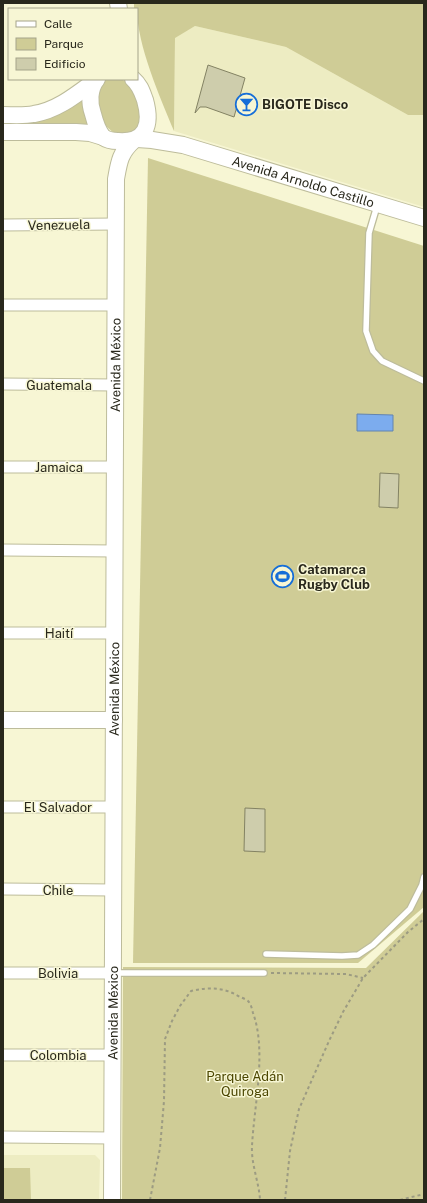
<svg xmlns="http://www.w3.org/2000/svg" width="427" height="1203" font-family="'Public Sans',sans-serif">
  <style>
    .built { fill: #edecc2 }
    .green { fill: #cfcc96 }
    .water { fill: #7cacee; stroke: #6384af }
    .building { fill: #cecdac; stroke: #838263 }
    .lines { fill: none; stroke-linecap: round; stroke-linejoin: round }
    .lane-casing { stroke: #bdbc9b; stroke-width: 8 }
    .street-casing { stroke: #bdbc9b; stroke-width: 13 }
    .secondary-casing { stroke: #bdbc9b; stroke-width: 18 }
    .path { stroke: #9c9b82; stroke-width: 2; stroke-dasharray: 3 3; stroke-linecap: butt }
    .lane { stroke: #fff; stroke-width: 5.5 }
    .street { stroke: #fff; stroke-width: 11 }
    .secondary { stroke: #fff; stroke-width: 16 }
    .labels { text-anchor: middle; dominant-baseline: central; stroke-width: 3; stroke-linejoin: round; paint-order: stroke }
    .poi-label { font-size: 13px; font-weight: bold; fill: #29281c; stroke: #f7f6d4; text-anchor: start }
    .street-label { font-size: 13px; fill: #29281c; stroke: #f7f6d4 }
    .park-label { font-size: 13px; fill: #4b4600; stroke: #f7f6d4 }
  </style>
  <rect width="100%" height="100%" fill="#f7f6d4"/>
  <g class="built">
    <polygon points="195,26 286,47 408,115 424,115 424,207 174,131 175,37"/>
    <polygon points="3,1155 95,1155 100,1160 99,1200 3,1200"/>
  </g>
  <g class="green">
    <path d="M 134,3 L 424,3 L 424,115 L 408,115 L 286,47 L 195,26 L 175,38 L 174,131 C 160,97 137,45 137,9 L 134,9 Z"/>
    <polygon points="106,79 121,79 127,82 136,92 142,122 136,133 115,134 107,127 100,116 96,97 101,82"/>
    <polygon points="83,98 92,126 3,127 3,121"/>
    <polygon points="148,158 424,246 424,907 358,963 133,963"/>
    <polygon points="424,911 424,1200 122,1200 123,967 366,968"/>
    <polygon points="3,1168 30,1168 31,1200 3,1200"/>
  </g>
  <polygon class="water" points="357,414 393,415 393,431 357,431"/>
  <g class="building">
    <polygon points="208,65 245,78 234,117 206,107 200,107 195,113"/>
    <polygon points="380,473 399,474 398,508 379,507"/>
    <polygon points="245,808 265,809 265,852 244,851"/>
  </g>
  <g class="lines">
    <defs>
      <g id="lane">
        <polyline points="377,206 369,233 366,331 373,351 382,361 424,381"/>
        <polyline points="266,954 342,956 358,955 373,945 410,909 422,885 424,877"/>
        <polyline points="114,973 264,973"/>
      </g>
      <g id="street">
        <polyline points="3,225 116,224"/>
        <polyline points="3,305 115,305"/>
        <polyline points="3,384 115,385"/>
        <polyline points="3,467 115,467"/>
        <polyline points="3,550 115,551"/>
        <polyline points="3,633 114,633"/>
        <polyline points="3,807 114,807"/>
        <polyline points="3,889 113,890"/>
        <polyline points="3,973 113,973"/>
        <polyline points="3,1055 113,1055"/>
        <polyline points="3,1137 113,1138"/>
      </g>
      <g id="secondary">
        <polyline points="118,3 119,9"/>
        <path d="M 97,79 C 89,89 89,103 93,114 C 95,122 98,131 103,137 C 107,140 113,141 118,141 C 146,143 152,125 145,100 C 142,92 140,85 133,79"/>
        <path d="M 3,115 C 13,115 24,116 34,114 C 58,110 77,94 96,80"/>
        <polyline points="3,132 76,132 90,133 103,137"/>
        <path id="s1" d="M 137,139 L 152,140 L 183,145 L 424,218"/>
        <polyline points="3,720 114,720"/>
        <path id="s2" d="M 112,1200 L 116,179 C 119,162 120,153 133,141"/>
      </g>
    </defs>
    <use href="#lane" class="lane-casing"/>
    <use href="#street" class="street-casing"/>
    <use href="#secondary" class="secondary-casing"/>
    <g class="path">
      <polyline points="271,973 346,974 363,978"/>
      <path d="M 150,1200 L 160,1148 L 164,1101 L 165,1039 L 172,1021 L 180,1006 L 191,991 C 209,987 224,987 240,997 C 243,998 247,1000 248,1001 C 251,1004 252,1009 253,1013 C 267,1051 254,1106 252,1146 C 251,1164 259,1182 260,1200"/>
      <polyline points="285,1200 290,1151 299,1109 329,1041 343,1012 363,978 408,932 424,919"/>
      <polyline points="400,1200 424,1194"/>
    </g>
    <use href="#lane" class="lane"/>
    <use href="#street" class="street"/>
    <use href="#secondary" class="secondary"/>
  </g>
  <defs>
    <symbol id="bar-ring" viewBox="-11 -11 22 22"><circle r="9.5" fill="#f7f6d4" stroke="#156ed8" stroke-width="1.5"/><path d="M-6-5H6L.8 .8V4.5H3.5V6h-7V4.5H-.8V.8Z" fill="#156ed8"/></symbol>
    <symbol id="stadium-ring" viewBox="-11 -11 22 22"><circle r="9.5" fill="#f7f6d4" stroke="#156ed8" stroke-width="1.5"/><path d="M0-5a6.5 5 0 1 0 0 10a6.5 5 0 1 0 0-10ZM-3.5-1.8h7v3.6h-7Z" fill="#156ed8"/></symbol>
  </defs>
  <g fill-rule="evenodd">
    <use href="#bar-ring" x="234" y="92" width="25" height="25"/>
    <use href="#stadium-ring" x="270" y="564" width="25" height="25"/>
  </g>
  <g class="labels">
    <g class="poi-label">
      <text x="262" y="104">BIGOTE Disco</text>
      <text x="298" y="569">Catamarca<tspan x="298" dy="15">Rugby Club</tspan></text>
    </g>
    <g class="street-label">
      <text stroke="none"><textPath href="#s1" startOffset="172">Avenida Arnoldo Castillo</textPath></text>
      <text transform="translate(59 225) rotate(-1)">Venezuela</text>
      <text stroke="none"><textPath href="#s2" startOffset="835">Avenida México</textPath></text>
      <text x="59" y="385">Guatemala</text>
      <text x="59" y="467">Jamaica</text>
      <text x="59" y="633">Haití</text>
      <text stroke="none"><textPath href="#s2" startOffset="511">Avenida México</textPath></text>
      <text x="58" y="807">El Salvador</text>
      <text x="58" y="890">Chile</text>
      <text x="58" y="973">Bolivia</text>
      <text stroke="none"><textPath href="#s2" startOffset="187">Avenida México</textPath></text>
      <text x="58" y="1055">Colombia</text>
    </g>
    <g class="park-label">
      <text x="245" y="1076">Parque Adán<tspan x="245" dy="15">Quiroga</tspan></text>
    </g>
  </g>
  <rect width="427" height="1203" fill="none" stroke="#29281c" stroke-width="8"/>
  <rect x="8" y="8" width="130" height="72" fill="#f7f6d4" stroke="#a5a48a"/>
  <rect x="16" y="21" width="20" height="6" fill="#ffffff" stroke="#a5a48a"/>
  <text x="44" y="28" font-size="12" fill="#29281c">Calle</text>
  <rect x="16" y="38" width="20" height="12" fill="#cfcc96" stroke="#a5a48a"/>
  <text x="44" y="48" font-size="12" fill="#29281c">Parque</text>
  <rect x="16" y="58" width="20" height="12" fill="#cecdac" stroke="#a5a48a"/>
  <text x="44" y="68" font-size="12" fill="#29281c">Edificio</text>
</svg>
